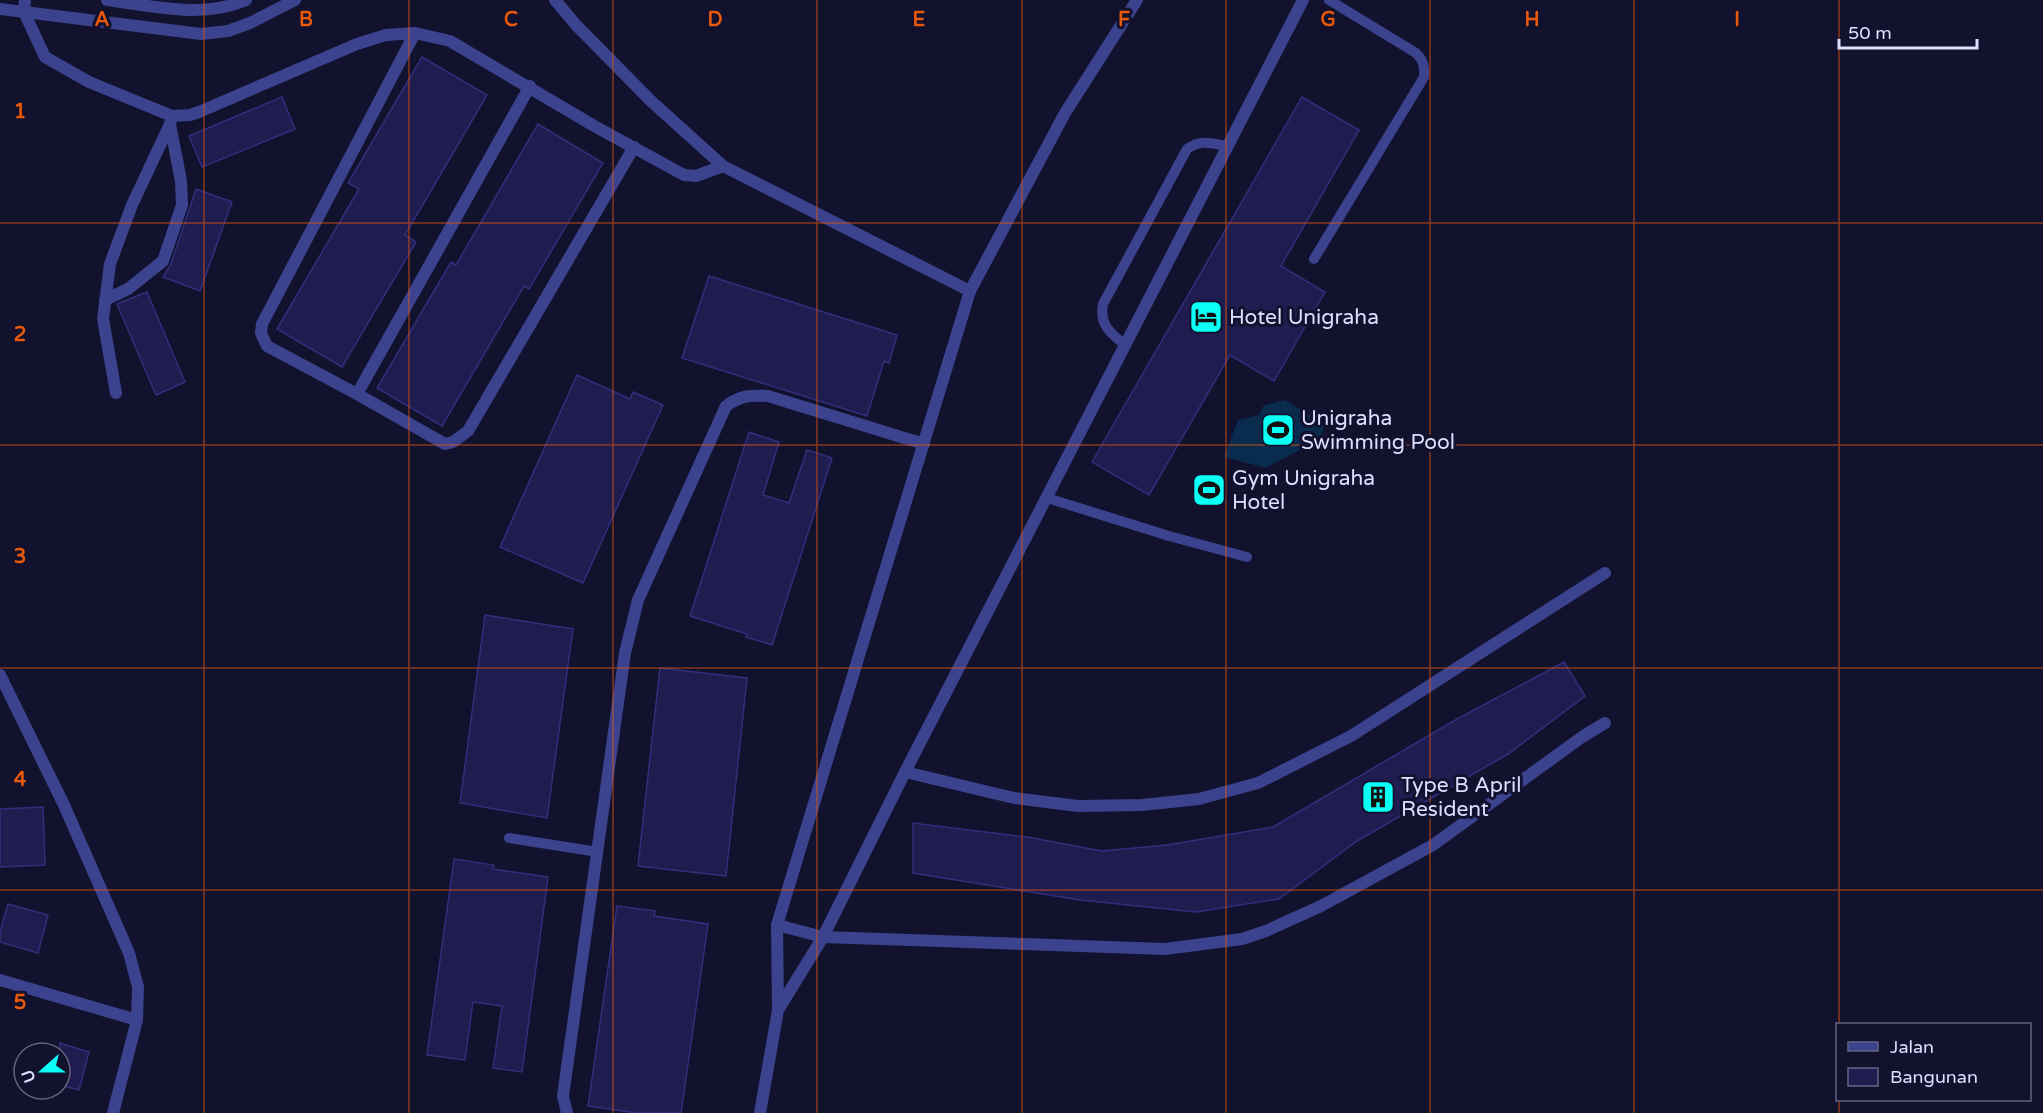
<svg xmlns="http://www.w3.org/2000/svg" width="2043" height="1113" font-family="'Varela Round',sans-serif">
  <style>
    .water { fill: #092c4e }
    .building { fill: #201c4f; stroke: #322e7c; stroke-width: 1.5 }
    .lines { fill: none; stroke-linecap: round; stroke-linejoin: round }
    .lane { stroke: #3b438e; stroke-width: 10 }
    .street { stroke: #3b438e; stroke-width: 12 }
    .grid { fill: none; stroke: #e8590c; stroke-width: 1.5; stroke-opacity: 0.55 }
    .labels { text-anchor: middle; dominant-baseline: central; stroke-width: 6; stroke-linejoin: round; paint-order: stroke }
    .poi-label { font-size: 21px; fill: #dedfff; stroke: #12112e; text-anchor: start }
    .grid-label { font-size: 20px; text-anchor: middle; font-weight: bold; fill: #e8590c; stroke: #12112e; stroke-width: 6; stroke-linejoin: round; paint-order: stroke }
  </style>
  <rect width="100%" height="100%" fill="#12112e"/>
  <polygon class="water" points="1285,400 1325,424 1320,439 1266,468 1224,457 1238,420 1259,415 1263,406"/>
  <g class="building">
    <polygon points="422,57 487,95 405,235 416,242 342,367 277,329 359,189 348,183"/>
    <polygon points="282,97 295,129 202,167 189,136"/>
    <polygon points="1302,97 1359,130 1281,266 1325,292 1274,381 1230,355 1149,495 1092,462"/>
    <polygon points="538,124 603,163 529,289 524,286 442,426 377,388 451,262 456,265"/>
    <polygon points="196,189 232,202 200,291 163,277 171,264"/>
    <polygon points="709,276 897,335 889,363 884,361 867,416 682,358"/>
    <polygon points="147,292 185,382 156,395 117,304"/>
    <polygon points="577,375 630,399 633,392 663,405 583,583 500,547"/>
    <polygon points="749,432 779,442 763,495 789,503 807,450 832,458 772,645 746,637 747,634 690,616"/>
    <polygon points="485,615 573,629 547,818 460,803"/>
    <polygon points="1564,662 1585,696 1508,754 1357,841 1279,899 1196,912 1080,900 913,873 913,823 1027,837 1102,851 1167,845 1273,827 1457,719"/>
    <polygon points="660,668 747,678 726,876 638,866"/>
    <polygon points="43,807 45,865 0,867 0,809"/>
    <polygon points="454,859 494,865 493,869 548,877 522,1072 493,1068 502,1006 473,1002 465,1060 427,1055"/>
    <polygon points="8,904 48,915 38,953 0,942 0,932"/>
    <polygon points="617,906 655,911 654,916 708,924 681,1113 637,1113 588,1106"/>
    <polygon points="60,1043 89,1052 79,1090 60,1085"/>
  </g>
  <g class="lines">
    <g class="lane">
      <path d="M 1314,259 L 1424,77 C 1425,66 1423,60 1416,53 L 1329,0"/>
      <path d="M 1125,345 C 1110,333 1099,324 1103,304 L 1187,149 C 1201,139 1211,143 1227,146"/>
      <polyline points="1047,498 1169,536 1247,557"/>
      <polyline points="509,838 598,852"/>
    </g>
    <g class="street">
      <polyline points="25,0 24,12 45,57 89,82 172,116 190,115 199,112 357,44 386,35 415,33 450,41 596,127 684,175 696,176 723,166"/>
      <path d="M 107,0 C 152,6 203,19 246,0"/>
      <polyline points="555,0 576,25 651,101 723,166 970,291"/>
      <polyline points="0,9 201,34 228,31 250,23 295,0"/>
      <polyline points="415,33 262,324 261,333 267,346 357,394 445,444 453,442 468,431 634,147"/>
      <polyline points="105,300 128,289 163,261 182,205 181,181 170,124"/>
      <polyline points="116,393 103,319 110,264 132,205 170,124 172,116"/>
      <polyline points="357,394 530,86"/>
      <polyline points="0,675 64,805 129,953 138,987 137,1020 113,1113"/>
      <polyline points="905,772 1014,798 1078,806 1142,805 1199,799 1258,783 1351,736 1605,573"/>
      <polyline points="777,925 823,937 1165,949 1242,939 1266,931 1321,906 1433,845 1582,737 1605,723"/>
      <polyline points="0,980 137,1020"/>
      <polyline points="778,1010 823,937 905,772 1303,0"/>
      <path d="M 567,1113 L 563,1096 L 625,653 L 638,600 L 726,406 C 741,395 751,395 768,396 L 924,444"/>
      <polyline points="760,1113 778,1010 777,925 970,291 1065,113 1137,0"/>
    </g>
  </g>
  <path class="grid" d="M 204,0 L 204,1113M 409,0 L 409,1113M 613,0 L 613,1113M 817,0 L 817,1113M 1022,0 L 1022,1113M 1226,0 L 1226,1113M 1430,0 L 1430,1113M 1634,0 L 1634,1113M 1839,0 L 1839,1024M 0,223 L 2043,223M 0,445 L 2043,445M 0,668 L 2043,668M 0,890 L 2043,890M 1839,1100 L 1839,1113"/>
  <defs>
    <symbol id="hotel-square" viewBox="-11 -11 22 22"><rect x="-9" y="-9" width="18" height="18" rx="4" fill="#0afff5" stroke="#12112e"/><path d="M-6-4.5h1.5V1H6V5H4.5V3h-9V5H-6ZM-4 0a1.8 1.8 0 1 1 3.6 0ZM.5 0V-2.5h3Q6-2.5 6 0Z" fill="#111"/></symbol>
    <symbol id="stadium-square" viewBox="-11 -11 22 22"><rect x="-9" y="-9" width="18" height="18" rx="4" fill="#0afff5" stroke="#12112e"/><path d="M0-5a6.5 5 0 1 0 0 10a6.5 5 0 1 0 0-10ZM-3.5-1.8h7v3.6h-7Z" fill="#111"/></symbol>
    <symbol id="building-square" viewBox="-11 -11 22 22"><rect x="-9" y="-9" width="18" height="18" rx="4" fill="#0afff5" stroke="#12112e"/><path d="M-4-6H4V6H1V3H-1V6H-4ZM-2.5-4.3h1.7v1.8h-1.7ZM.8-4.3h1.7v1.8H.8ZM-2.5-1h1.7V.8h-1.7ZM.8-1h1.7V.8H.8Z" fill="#111"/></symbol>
  </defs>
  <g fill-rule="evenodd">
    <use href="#hotel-square" x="1187" y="298" width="38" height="38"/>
    <use href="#stadium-square" x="1259" y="411" width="38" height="38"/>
    <use href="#stadium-square" x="1190" y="471" width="38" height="38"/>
    <use href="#building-square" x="1359" y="778" width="38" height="38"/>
  </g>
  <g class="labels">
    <g class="poi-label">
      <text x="1229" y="317">Hotel Unigraha</text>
      <text x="1301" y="418">Unigraha<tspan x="1301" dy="24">Swimming Pool</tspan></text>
      <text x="1232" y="478">Gym Unigraha<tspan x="1232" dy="24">Hotel</tspan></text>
      <text x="1401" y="785">Type B April<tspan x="1401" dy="24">Resident</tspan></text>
    </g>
  </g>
  <g class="grid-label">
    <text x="102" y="26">A</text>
    <text x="306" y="26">B</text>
    <text x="511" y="26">C</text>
    <text x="715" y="26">D</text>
    <text x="919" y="26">E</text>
    <text x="1124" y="26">F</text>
    <text x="1328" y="26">G</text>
    <text x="1532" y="26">H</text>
    <text x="1737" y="26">I</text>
    <text x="20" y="118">1</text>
    <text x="20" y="341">2</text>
    <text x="20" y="563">3</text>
    <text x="20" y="786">4</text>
    <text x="20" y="1009">5</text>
  </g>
  <rect x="1836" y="1023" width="195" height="78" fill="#12112e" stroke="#646382" stroke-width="1.5"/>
  <rect x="1848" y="1042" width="30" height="9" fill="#3b438e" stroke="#646382" stroke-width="1.5"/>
  <text x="1890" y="1053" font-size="18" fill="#dedfff">Jalan</text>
  <rect x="1848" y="1068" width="30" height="18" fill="#201c4f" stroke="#646382" stroke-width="1.5"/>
  <text x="1890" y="1083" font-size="18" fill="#dedfff">Bangunan</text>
  <g transform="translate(42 1071) rotate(249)"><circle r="28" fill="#12112e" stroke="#646382" stroke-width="1.5"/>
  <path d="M0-4.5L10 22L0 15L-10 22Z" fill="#0afff5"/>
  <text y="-9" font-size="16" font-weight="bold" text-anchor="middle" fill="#dedfff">U</text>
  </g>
  <path d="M1839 39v9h138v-9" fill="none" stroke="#dedfff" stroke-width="3"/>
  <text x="1848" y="39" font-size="18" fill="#dedfff" stroke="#12112e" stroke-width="4.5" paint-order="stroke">50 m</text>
</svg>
